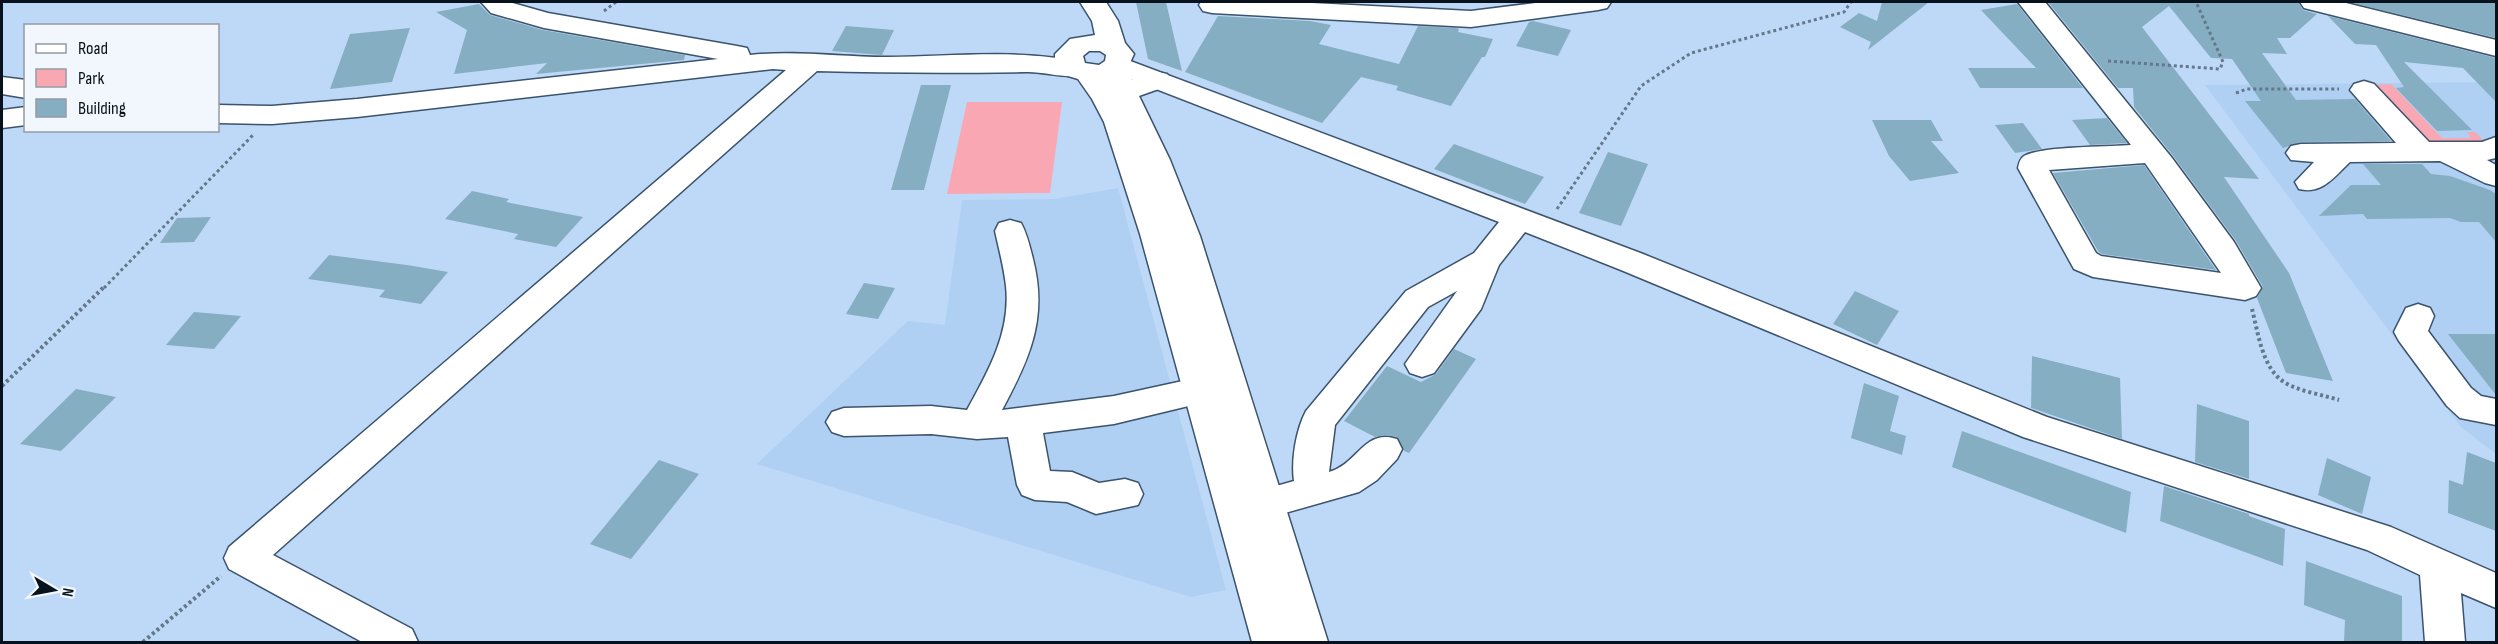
<svg xmlns="http://www.w3.org/2000/svg" width="2498" height="644" font-family="'Sofia Sans Condensed',sans-serif">
  <style>
    .built { fill: #afcff3 }
    .green { fill: #f9a8b3 }
    .building { fill: #86aec2 }
    .lines { fill: none; stroke-linecap: round; stroke-linejoin: round }
    .minor-casing { stroke: #3b536c; stroke-width: 3 }
    .major-casing { stroke: #3b536c; stroke-width: 3 }
    .path-far1 { stroke: #64778b; stroke-width: 3; stroke-dasharray: 3 3; stroke-linecap: butt }
    .path { stroke: #64778b; stroke-width: 4; stroke-dasharray: 3 3; stroke-linecap: butt }
    .minor { fill: #fff; fill-rule: evenodd }
    .major { fill: #fff; fill-rule: evenodd }
  </style>
  <rect width="100%" height="100%" fill="#bdd9f7"/>
  <g class="built">
    <polygon points="2496,82 2496,454 2461,427 2205,85"/>
    <polygon points="1118,188 1226,590 1191,597 757,464 908,321 945,325 962,200 1055,199"/>
  </g>
  <g class="green">
    <polygon points="2391,84 2442,138 2471,138 2467,132 2475,132 2485,142 2426,143 2371,85"/>
    <polygon points="967,102 1062,102 1050,193 947,194"/>
  </g>
  <g class="building">
    <polygon points="1136,2 1166,2 1182,71 1148,59"/>
    <polygon points="1882,2 1929,2 1868,50 1871,42 1840,27 1859,13 1877,21"/>
    <polygon points="2048,2 2298,2 2303,10 2317,14 2290,38 2277,38 2287,54 2262,53 2296,100 2355,99 2391,141 2301,142 2283,148 2245,101 2261,101 2232,59 2211,58 2169,6 2142,27 2259,179 2224,177 2289,273 2333,381 2286,373 2257,298 2263,287 2236,241 2174,157 2134,107 2133,88 2118,88"/>
    <polygon points="2349,2 2496,2 2496,38"/>
    <polygon points="479,4 490,15 543,30 685,55 684,60 536,74 547,63 454,74 467,30 436,12"/>
    <polygon points="2017,4 2083,88 1980,88 1968,68 2036,68 1981,10"/>
    <polygon points="1218,16 1310,21 1331,25 1319,44 1399,64 1418,26 1456,28 1459,29 1458,32 1493,39 1485,57 1482,57 1451,106 1396,90 1398,86 1361,77 1322,123 1185,72"/>
    <polygon points="2328,16 2496,58 2496,102 2463,68 2404,62 2472,130 2437,131 2396,88 2404,87 2376,45 2355,44"/>
    <polygon points="1533,21 1571,30 1558,56 1516,46 1529,22"/>
    <polygon points="846,26 894,30 882,55 832,51"/>
    <polygon points="410,28 392,82 330,89 350,34"/>
    <polygon points="921,85 951,85 924,190 891,190"/>
    <polygon points="2107,118 2127,143 2090,145 2072,120"/>
    <polygon points="1872,120 1931,120 1943,141 1931,141 1959,173 1910,181 1889,156"/>
    <polygon points="2023,123 2042,149 2015,153 1995,125"/>
    <polygon points="1454,144 1544,177 1525,204 1434,169"/>
    <polygon points="1608,152 1648,164 1621,226 1579,213"/>
    <polygon points="2363,164 2422,164 2431,174 2450,176 2490,190 2496,194 2496,242 2479,222 2461,222 2450,218 2367,219 2363,214 2319,216 2351,185 2381,185"/>
    <polygon points="2144,165 2216,270 2102,254 2098,251 2053,173"/>
    <polygon points="472,191 509,199 506,202 583,217 556,247 514,239 518,234 445,219"/>
    <polygon points="211,217 194,242 160,243 177,218"/>
    <polygon points="329,255 407,265 448,272 421,304 379,297 385,290 308,279"/>
    <polygon points="864,283 895,288 878,319 846,314"/>
    <polygon points="1855,291 1899,311 1877,345 1833,324"/>
    <polygon points="194,312 241,316 214,349 166,345"/>
    <polygon points="2448,334 2496,334 2496,395"/>
    <polygon points="1454,349 1476,359 1409,453 1404,451 1397,437 1386,435 1375,437 1344,421 1387,366 1421,382 1436,374"/>
    <polygon points="2032,356 2120,378 2122,439 2031,408"/>
    <polygon points="1864,383 1899,396 1890,431 1906,436 1902,455 1851,438"/>
    <polygon points="76,389 116,397 61,451 20,444"/>
    <polygon points="2197,404 2249,421 2249,479 2195,462"/>
    <polygon points="1962,431 2131,492 2126,533 1952,467"/>
    <polygon points="2467,452 2496,463 2496,531 2448,513 2449,480 2463,485"/>
    <polygon points="2327,458 2371,477 2362,514 2318,495"/>
    <polygon points="659,460 699,474 631,559 590,544"/>
    <polygon points="2164,486 2249,514 2249,516 2285,529 2283,566 2160,521"/>
    <polygon points="2306,561 2402,596 2402,642 2344,642 2345,620 2304,605"/>
  </g>
  <g class="lines">
    <defs>
      <g id="minor">
        <path d="M 481,2 L 509,2 L 548,13 L 737,46 L 747,48 L 750,55 C 795,50 841,57 887,57 C 948,57 1023,48 1083,63 L 1087,69 L 1083,75 C 1065,79 1046,72 1028,72 C 958,73 888,73 817,71 L 273,555 L 412,629 L 418,642 L 362,642 L 229,569 L 224,558 L 229,547 L 786,70 L 773,69 L 357,117 L 272,124 L 218,123 L 218,105 L 272,106 L 357,99 L 718,59 L 544,28 L 491,13 Z"/>
        <polygon points="1201,2 1292,2 1471,11 1543,2 1611,2 1607,8 1598,10 1471,27 1212,13 1203,11 1199,5"/>
        <path d="M 2018,2 L 2045,2 L 2172,158 L 2234,242 L 2261,288 L 2256,296 L 2245,300 L 2093,277 L 2074,269 L 2018,168 C 2019,163 2020,159 2024,156 C 2041,146 2109,147 2131,145 ZM 2145,163 L 2221,273 L 2101,256 L 2096,253 L 2049,170 Z"/>
        <polygon points="2300,2 2342,2 2496,40 2496,56 2304,8"/>
        <path d="M 1117,56 L 1643,254 L 2047,417 L 2391,527 L 2496,573 L 2496,608 L 2461,593 L 2465,642 L 2425,642 L 2420,575 L 2367,550 L 2023,437 L 1621,270 L 1525,232 L 1499,265 L 1481,309 L 1434,373 L 1422,377 L 1410,373 L 1405,364 L 1457,291 L 1428,307 L 1335,425 L 1329,472 C 1358,464 1364,428 1397,439 L 1402,449 L 1397,459 L 1377,480 L 1359,492 L 1264,519 L 1251,515 L 1245,504 L 1251,493 L 1294,481 C 1291,460 1296,430 1306,411 L 1406,291 L 1474,253 L 1499,222 L 1107,70 L 1103,64 L 1107,58 Z"/>
        <polygon points="2,77 26,80 26,98 2,94"/>
        <path d="M 2364,81 L 2374,84 L 2429,142 L 2482,142 L 2496,137 L 2496,158 L 2487,160 L 2496,165 L 2496,186 L 2485,183 L 2440,161 L 2350,162 C 2335,176 2322,195 2299,189 L 2295,182 L 2314,162 L 2291,160 L 2286,153 L 2291,146 L 2301,144 L 2396,143 L 2350,90 L 2354,84 Z"/>
        <polygon points="26,107 26,125 2,128 2,110"/>
        <path d="M 1010,220 L 1021,223 C 1027,234 1030,247 1033,259 C 1048,318 1030,358 1002,410 L 1114,396 L 1201,377 L 1213,381 L 1218,390 L 1213,399 L 1201,403 L 1114,424 L 1043,433 L 1050,471 L 1072,472 L 1099,483 L 1125,479 L 1138,483 L 1143,494 L 1138,505 L 1096,514 L 1067,502 L 1035,500 L 1022,495 L 1017,485 L 1008,437 L 977,439 L 931,434 L 844,436 L 832,432 L 826,422 L 832,412 L 844,408 L 931,406 L 967,410 C 988,372 1011,332 1006,286 C 1004,268 999,249 995,231 L 999,223 Z"/>
        <polygon points="2418,304 2430,308 2434,316 2428,331 2471,388 2481,396 2496,399 2496,425 2460,418 2447,406 2399,341 2394,332 2406,308"/>
      </g>
      <path id="major" d="M 1080,2 L 1106,2 L 1118,21 L 1125,43 L 1134,54 L 1127,69 L 1132,80 L 1157,72 L 1167,74 L 1171,80 L 1167,86 L 1139,96 L 1170,160 L 1200,236 L 1328,642 L 1252,642 L 1140,234 L 1104,122 L 1092,99 L 1078,79 L 1065,75 L 1055,64 L 1055,54 L 1070,39 L 1095,35 L 1092,21 ZM 1089,51 L 1100,51 L 1106,55 L 1105,61 L 1099,65 L 1085,63 L 1083,56 Z"/>
    </defs>
    <use href="#minor" class="minor-casing"/>
    <use href="#major" class="major-casing"/>
    <g class="path-far1">
      <polyline points="604,11 616,2"/>
      <polyline points="2108,61 2220,69 2223,62 2196,2"/>
      <polyline points="2236,93 2247,89 2339,89"/>
      <polyline points="1557,209 1641,86 1691,53 1844,12 1851,2"/>
      <polyline points="104,288 253,135"/>
    </g>
    <g class="path">
      <path d="M 2252,309 C 2258,332 2262,368 2284,382 C 2297,391 2324,395 2339,400"/>
      <polyline points="2,386 105,286"/>
      <polyline points="143,642 221,576"/>
    </g>
    <use href="#minor" class="minor"/>
    <use href="#major" class="major"/>
  </g>
  <rect width="2498" height="644" fill="none" stroke="#08121c" stroke-width="6"/>
  <rect x="24" y="24" width="195" height="108" fill="#f2f7fe" stroke="#949ba4" stroke-width="1.5"/>
  <rect x="36" y="44" width="30" height="9" fill="#ffffff" stroke="#949ba4" stroke-width="1.5"/>
  <text x="78" y="54" font-size="18" fill="#08121c">Road</text>
  <rect x="36" y="69" width="30" height="18" fill="#f9a8b3" stroke="#949ba4" stroke-width="1.5"/>
  <text x="78" y="84" font-size="18" fill="#08121c">Park</text>
  <rect x="36" y="99" width="30" height="18" fill="#86aec2" stroke="#949ba4" stroke-width="1.5"/>
  <text x="78" y="114" font-size="18" fill="#08121c">Building</text>
  <g transform="translate(54 590) rotate(100)" stroke="#f2f7fe" stroke-width="4.5" paint-order="stroke">
  <path d="M0-4.5L10 22L0 15L-10 22Z" fill="#08121c"/>
  <text y="-9" font-size="16" font-weight="bold" text-anchor="middle" fill="#08121c">N</text>
  </g>
</svg>
